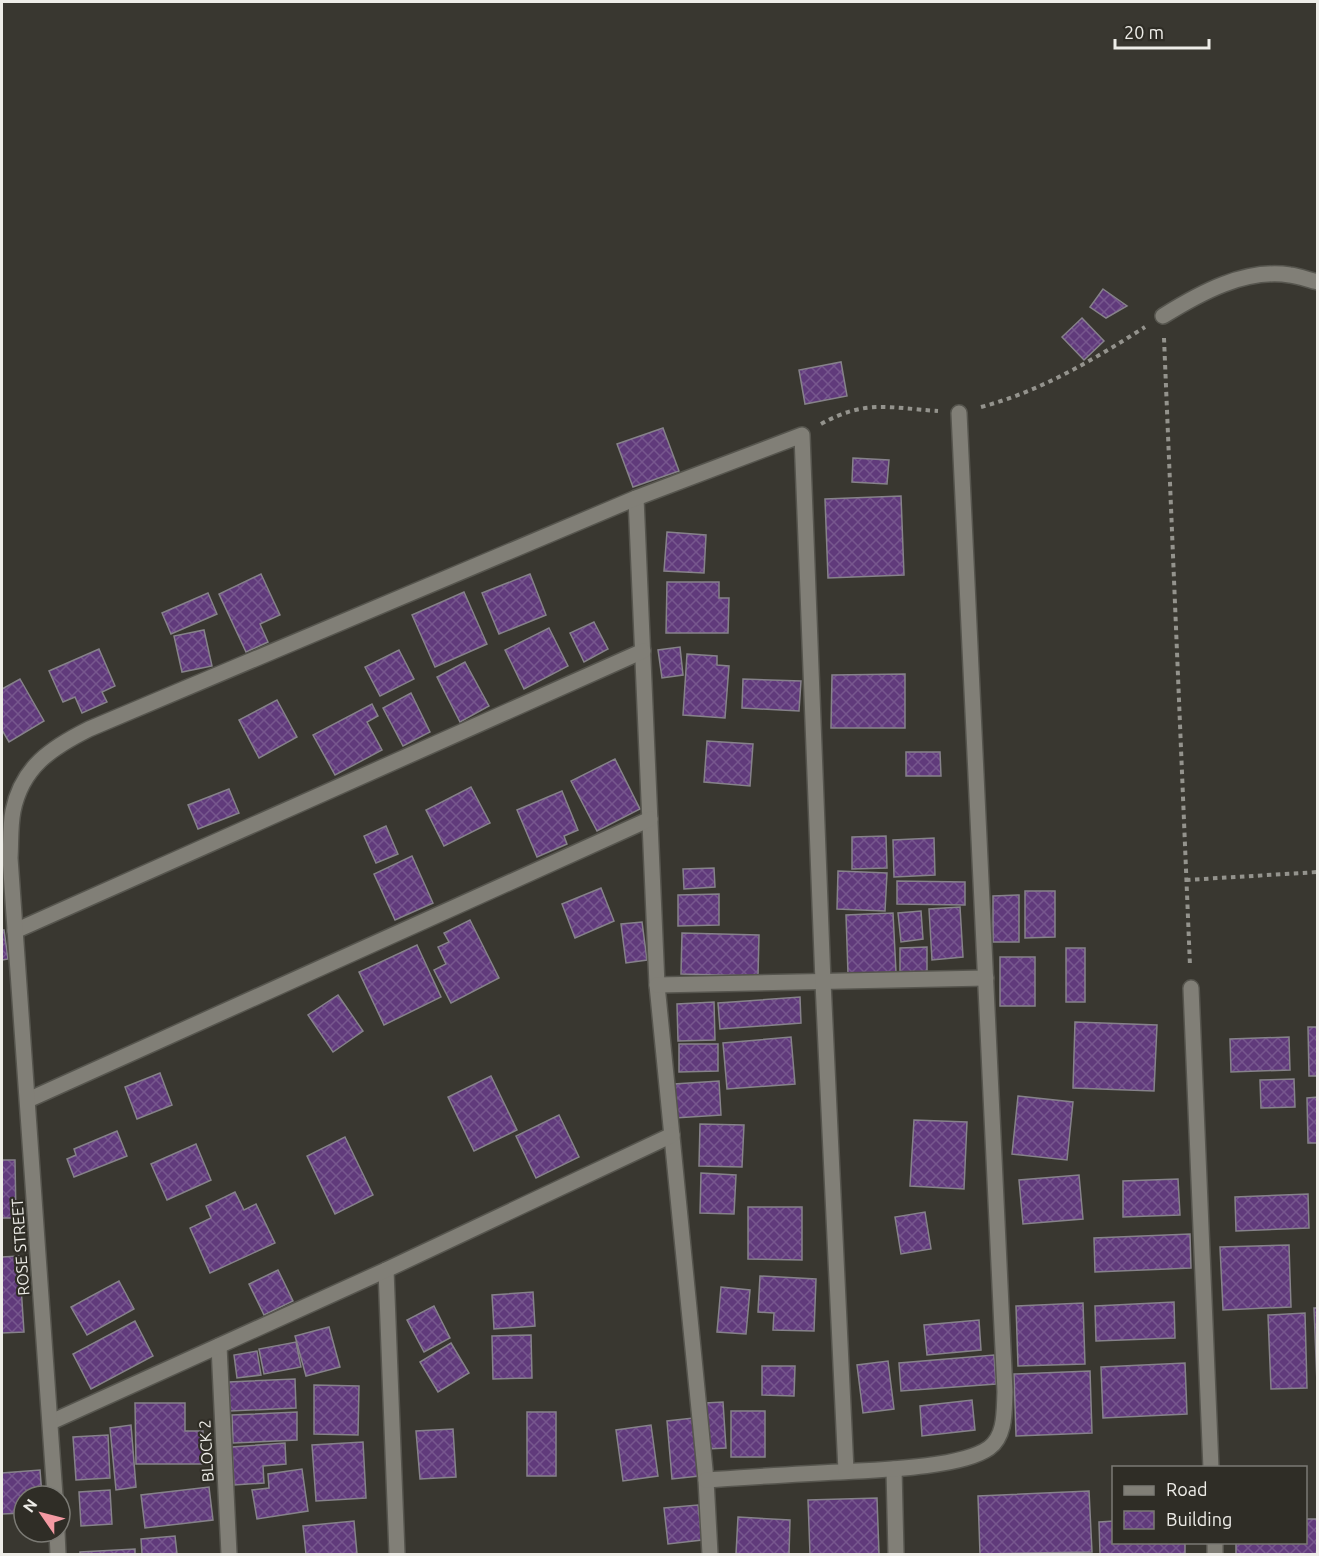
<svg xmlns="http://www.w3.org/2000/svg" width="1319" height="1556" font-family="Ubuntu,sans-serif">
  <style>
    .building { fill: url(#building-cross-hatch); stroke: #86828a; stroke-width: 1.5 }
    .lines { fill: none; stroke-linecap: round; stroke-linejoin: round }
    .minor-casing { stroke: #56554e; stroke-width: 18 }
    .path { stroke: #94938d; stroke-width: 4; stroke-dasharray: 4.5 4.5; stroke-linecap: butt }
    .minor { stroke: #817f77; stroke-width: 15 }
    .labels { text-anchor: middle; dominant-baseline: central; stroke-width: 4.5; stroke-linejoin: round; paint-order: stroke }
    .street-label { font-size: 16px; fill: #eeede8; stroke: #2f2d26 }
  </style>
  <defs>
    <pattern id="building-cross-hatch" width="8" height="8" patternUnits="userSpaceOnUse" patternTransform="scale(1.5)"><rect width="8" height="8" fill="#603a7b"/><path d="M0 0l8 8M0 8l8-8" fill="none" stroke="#77578e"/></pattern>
  </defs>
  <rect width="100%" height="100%" fill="#393730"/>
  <g class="building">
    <polygon points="1103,289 1127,306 1106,318 1090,307"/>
    <polygon points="1082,318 1104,341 1084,360 1062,337"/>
    <polygon points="841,362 847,396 805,404 799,370"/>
    <polygon points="663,428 679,471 633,487 617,444"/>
    <polygon points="853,458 889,460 887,484 852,482"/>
    <polygon points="901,496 904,575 828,578 825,499"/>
    <polygon points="667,532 706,535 704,573 664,571"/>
    <polygon points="261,574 280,615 260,624 268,642 246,652 219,594"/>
    <polygon points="530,574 546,615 499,634 482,593"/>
    <polygon points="667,582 719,582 719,598 729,598 728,633 666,633"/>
    <polygon points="464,592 487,644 435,667 412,615"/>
    <polygon points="208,593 217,614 171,634 162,613"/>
    <polygon points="594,622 608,649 584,662 570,633"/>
    <polygon points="549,628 568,666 524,689 505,650"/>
    <polygon points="204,630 212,666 182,672 174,636"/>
    <polygon points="680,647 683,675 662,678 658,650"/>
    <polygon points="99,649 115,686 102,692 107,702 82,713 75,697 63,702 49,671"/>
    <polygon points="399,650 414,679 380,696 365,667"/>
    <polygon points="687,654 717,656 717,665 729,666 725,718 683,715"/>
    <polygon points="465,662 489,706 460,722 437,677"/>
    <polygon points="905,674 905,728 831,728 832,675"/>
    <polygon points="20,679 44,721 9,742 2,730 2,689"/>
    <polygon points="743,679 801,681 799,711 742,708"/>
    <polygon points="411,693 430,732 403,746 383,708"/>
    <polygon points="277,700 297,737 259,758 239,720"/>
    <polygon points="372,704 378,716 367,722 382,750 335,775 313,735"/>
    <polygon points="707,741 753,744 750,786 704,782"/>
    <polygon points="906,752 940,752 941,776 906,776"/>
    <polygon points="615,759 640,809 597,831 571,781"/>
    <polygon points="471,787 490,823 444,846 426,810"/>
    <polygon points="229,789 239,813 198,829 188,805"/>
    <polygon points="562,791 578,830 564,836 567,844 537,857 517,810"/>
    <polygon points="386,826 398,854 376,863 364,836"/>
    <polygon points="886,836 887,868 852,869 852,837"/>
    <polygon points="934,838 935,875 894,877 893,840"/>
    <polygon points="412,856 433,903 395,920 374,874"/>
    <polygon points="714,868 715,887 684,889 683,869"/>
    <polygon points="838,871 887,873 885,911 837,909"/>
    <polygon points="897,881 965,882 965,905 897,904"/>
    <polygon points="601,888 614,921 575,938 562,904"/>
    <polygon points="1025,891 1055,891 1055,937 1025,938"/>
    <polygon points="719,894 719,925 678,926 678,895"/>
    <polygon points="1019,895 1019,942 993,942 993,896"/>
    <polygon points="960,907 963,957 932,960 929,909"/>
    <polygon points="921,911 923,939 901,942 898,913"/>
    <polygon points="893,913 896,972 848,974 846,915"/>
    <polygon points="470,920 499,978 451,1003 434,970 446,964 438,947 449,942 444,933"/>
    <polygon points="642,922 647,960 626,963 621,924"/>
    <polygon points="2,930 4,930 8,959 2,960"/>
    <polygon points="682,933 759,935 758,976 681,974"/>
    <polygon points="417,945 441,997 384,1025 359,972"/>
    <polygon points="927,947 927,976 900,977 900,948"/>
    <rect x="1066" y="948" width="19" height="54"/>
    <rect x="1000" y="957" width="35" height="49"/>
    <polygon points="338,995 363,1031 333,1052 308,1015"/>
    <polygon points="800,997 801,1023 720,1029 718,1003"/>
    <polygon points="714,1002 715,1040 678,1041 677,1004"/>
    <polygon points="1075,1022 1157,1025 1154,1091 1073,1088"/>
    <polygon points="1308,1027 1318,1027 1318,1076 1309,1076"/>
    <polygon points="791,1037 795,1084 727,1089 723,1043"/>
    <polygon points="1289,1037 1290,1070 1231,1072 1230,1039"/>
    <polygon points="679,1044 718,1044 718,1071 679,1072"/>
    <polygon points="160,1073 172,1105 137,1119 125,1087"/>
    <polygon points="491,1076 517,1130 474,1151 448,1097"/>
    <polygon points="1294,1079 1295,1107 1261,1108 1260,1080"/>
    <polygon points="719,1081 721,1115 675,1118 674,1084"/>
    <polygon points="1018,1096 1073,1102 1067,1160 1012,1154"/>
    <polygon points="1318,1097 1318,1143 1308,1143 1307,1098"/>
    <polygon points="559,1115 579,1157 536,1178 516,1136"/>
    <polygon points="914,1120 967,1122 964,1189 910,1186"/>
    <polygon points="700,1124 744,1125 742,1167 699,1166"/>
    <polygon points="117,1131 127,1156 74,1177 67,1159 76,1155 74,1149"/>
    <polygon points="345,1137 373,1195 335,1214 307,1156"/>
    <polygon points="196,1144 211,1180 167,1200 151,1164"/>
    <polygon points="2,1160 15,1160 16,1218 2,1218"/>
    <polygon points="701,1173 736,1175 734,1214 700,1213"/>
    <polygon points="1079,1175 1083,1219 1023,1224 1019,1180"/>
    <polygon points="1178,1179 1180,1215 1123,1217 1123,1181"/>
    <polygon points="235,1192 244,1210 256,1204 275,1243 210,1273 190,1228 211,1218 206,1206"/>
    <polygon points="1308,1194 1309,1228 1236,1231 1235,1197"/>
    <polygon points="748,1207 802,1207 802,1260 748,1259"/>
    <polygon points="925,1212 931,1249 901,1254 895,1217"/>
    <polygon points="1190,1234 1191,1268 1095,1272 1094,1238"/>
    <polygon points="1289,1245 1291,1307 1223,1310 1220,1247"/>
    <polygon points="19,1256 24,1332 2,1333 2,1257"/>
    <polygon points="278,1270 293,1301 264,1315 249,1284"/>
    <polygon points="760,1276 816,1279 814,1331 773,1330 774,1313 758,1312"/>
    <polygon points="119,1281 134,1309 87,1335 71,1307"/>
    <polygon points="721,1287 750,1290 746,1334 717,1332"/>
    <polygon points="533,1292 535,1326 494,1329 492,1295"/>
    <polygon points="1174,1302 1175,1338 1096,1341 1095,1306"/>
    <polygon points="1083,1303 1085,1364 1018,1366 1016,1306"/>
    <polygon points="434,1306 450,1338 424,1352 407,1320"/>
    <polygon points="1314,1308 1318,1308 1318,1383 1317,1383"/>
    <polygon points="1305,1313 1307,1388 1271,1389 1268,1315"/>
    <polygon points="979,1320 981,1350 927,1355 924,1325"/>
    <polygon points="135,1321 153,1356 91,1389 73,1354"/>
    <polygon points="329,1327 340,1367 306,1376 295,1336"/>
    <polygon points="531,1335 532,1378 493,1379 492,1336"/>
    <polygon points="296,1342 301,1367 264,1374 259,1349"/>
    <polygon points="451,1343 469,1373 438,1392 420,1362"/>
    <polygon points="257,1351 261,1375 237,1378 234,1355"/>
    <polygon points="994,1355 996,1384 901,1391 899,1363"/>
    <polygon points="888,1361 894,1409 863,1413 857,1365"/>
    <polygon points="1185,1363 1187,1414 1103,1418 1101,1367"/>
    <polygon points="762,1366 795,1366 794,1396 762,1395"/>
    <polygon points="1090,1371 1092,1433 1016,1436 1014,1374"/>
    <polygon points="295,1379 296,1408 230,1411 229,1382"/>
    <polygon points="314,1385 359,1386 358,1435 314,1434"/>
    <polygon points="972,1400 975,1430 922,1436 920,1406"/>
    <polygon points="723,1402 726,1448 707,1449 705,1403"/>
    <polygon points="135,1403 185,1403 185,1431 203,1431 203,1464 136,1464"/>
    <rect x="731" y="1411" width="34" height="46"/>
    <polygon points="297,1412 297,1440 233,1443 232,1415"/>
    <rect x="527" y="1412" width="29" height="64"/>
    <polygon points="693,1418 699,1476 672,1479 667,1421"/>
    <polygon points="131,1425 136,1487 116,1490 110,1428"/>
    <polygon points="651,1425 658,1476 623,1481 616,1430"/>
    <polygon points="453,1429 456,1477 420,1479 416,1431"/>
    <polygon points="108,1435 110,1478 76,1480 73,1437"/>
    <polygon points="363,1442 366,1498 316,1501 312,1445"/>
    <polygon points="285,1443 286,1464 263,1466 264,1483 234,1485 232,1447"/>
    <polygon points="302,1469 308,1511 257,1519 252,1490 269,1488 268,1474"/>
    <polygon points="40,1470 42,1496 24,1496 24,1513 2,1514 2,1473"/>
    <polygon points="209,1487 213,1520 145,1528 141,1495"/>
    <polygon points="110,1490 112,1524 81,1526 79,1492"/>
    <polygon points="1089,1491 1092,1552 980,1554 978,1496"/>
    <polygon points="877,1498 879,1554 810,1554 808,1500"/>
    <polygon points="698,1505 702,1540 668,1544 664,1508"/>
    <polygon points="738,1517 790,1520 789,1554 736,1554"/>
    <polygon points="1306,1519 1318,1519 1318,1554 1236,1554 1236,1542 1306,1542"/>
    <polygon points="354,1521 357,1554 306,1554 303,1526"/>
    <polygon points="1114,1521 1114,1542 1185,1542 1185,1554 1100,1554 1099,1522"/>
    <polygon points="175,1536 177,1554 142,1554 141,1539"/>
    <polygon points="135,1549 135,1554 80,1554 80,1552"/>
  </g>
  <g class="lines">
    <defs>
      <g id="minor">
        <path d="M 1163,316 C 1200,293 1245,268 1290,275 C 1299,276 1309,280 1318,282"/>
        <polyline points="636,498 657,985 706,1480 710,1554"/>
        <polyline points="15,931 643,651"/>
        <polyline points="657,985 986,978"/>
        <polyline points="1191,988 1211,1468"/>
        <polyline points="28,1100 650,819"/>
        <polyline points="386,1270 397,1554"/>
        <polyline points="219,1346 229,1554"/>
        <polyline points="51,1422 386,1270 672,1135"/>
        <polyline points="894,1469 896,1554"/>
        <path d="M 706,1480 C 751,1477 795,1474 840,1472 C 876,1470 961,1468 989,1448 C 1006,1436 1004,1410 1005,1392 L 959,413"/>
        <path d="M 55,1496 L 10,858 C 11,843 10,826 13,811 C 22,767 51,748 89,729 L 636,498 L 802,435 L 823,982 L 846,1471"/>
        <polyline points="57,1532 58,1554"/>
        <polyline points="1215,1542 1215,1554"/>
      </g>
    </defs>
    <use href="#minor" class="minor-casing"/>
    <g class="path">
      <polyline points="1164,338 1190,966"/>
      <path d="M 981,407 C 1041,391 1093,360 1145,327"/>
      <path d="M 821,424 C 866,399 889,408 938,411"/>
      <polyline points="1186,880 1318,872"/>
    </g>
    <use href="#minor" class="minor"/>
  </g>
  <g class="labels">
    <g class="street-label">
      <text transform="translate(20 1247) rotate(-94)">ROSE STREET</text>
      <text transform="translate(206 1451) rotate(-93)">BLOCK 2</text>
    </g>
  </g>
  <rect width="1319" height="1556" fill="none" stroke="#eeede8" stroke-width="6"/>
  <rect x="1112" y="1466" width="195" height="78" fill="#2f2d26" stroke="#7b7a74" stroke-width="1.5"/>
  <rect x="1124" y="1486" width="30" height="9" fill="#817f77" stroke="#7b7a74" stroke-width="1.5"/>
  <text x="1166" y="1496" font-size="18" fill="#eeede8">Road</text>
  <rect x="1124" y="1511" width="30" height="18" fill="url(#building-cross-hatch)" stroke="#7b7a74" stroke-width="1.5"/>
  <text x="1166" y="1526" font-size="18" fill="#eeede8">Building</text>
  <g transform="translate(42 1514) rotate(305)"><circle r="28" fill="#2f2d26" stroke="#7b7a74" stroke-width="1.5"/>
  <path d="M0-4.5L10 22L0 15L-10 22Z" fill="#f49aa3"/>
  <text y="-9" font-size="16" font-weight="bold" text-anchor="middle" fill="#eeede8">N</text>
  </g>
  <path d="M1115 39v9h94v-9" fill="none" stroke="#eeede8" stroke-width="3"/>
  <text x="1124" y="39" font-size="18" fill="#eeede8" stroke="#2f2d26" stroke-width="4.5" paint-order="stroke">20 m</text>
</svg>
